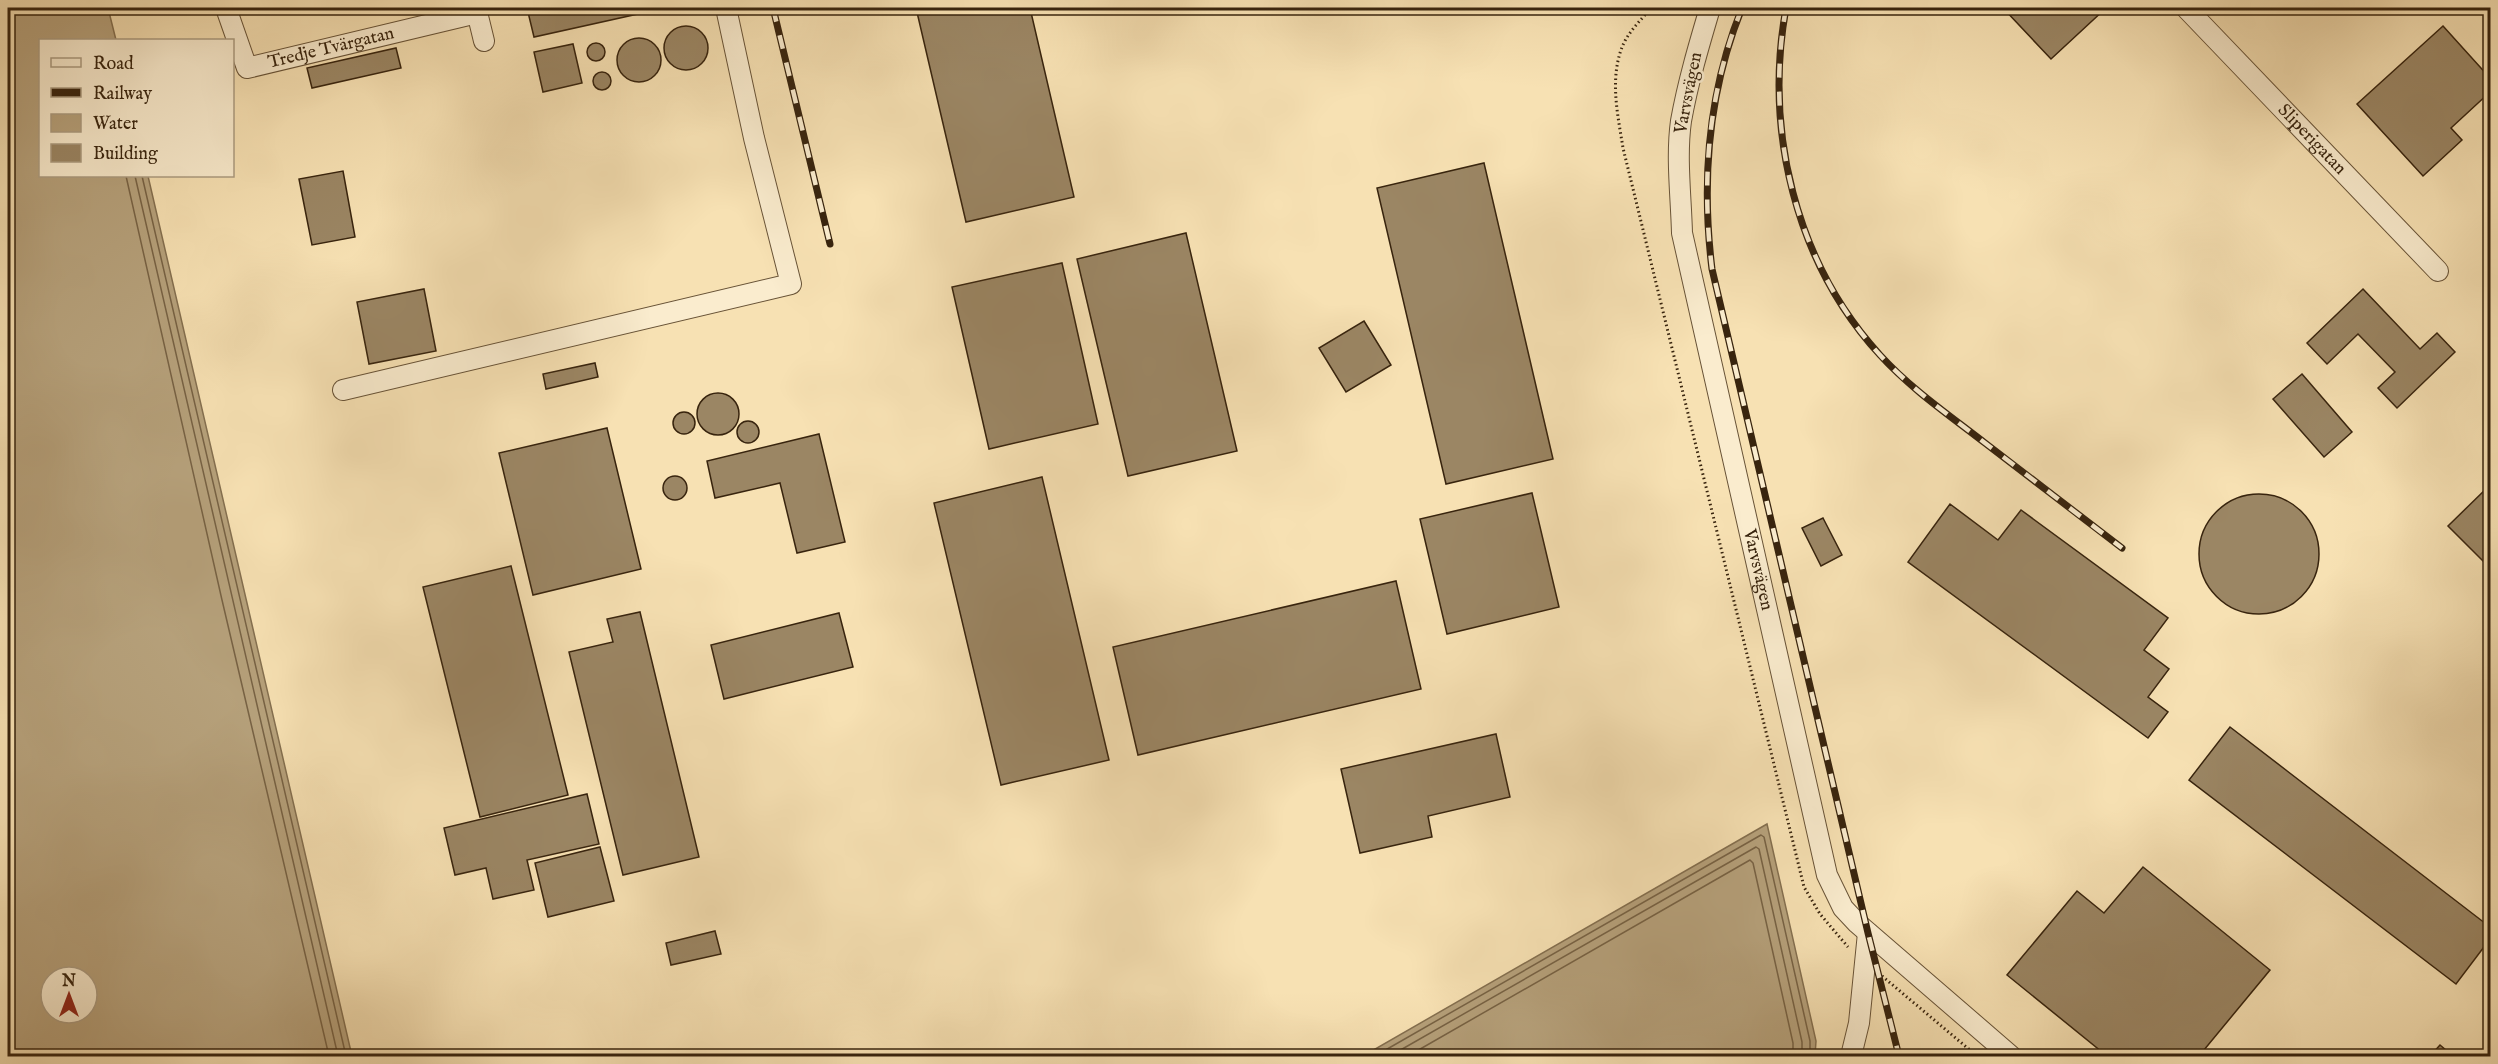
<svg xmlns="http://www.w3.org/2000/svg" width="2498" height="1064" font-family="'IM FELL English',serif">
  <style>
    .water { fill: #b6a17b; stroke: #846f4f; stroke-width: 1.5; fill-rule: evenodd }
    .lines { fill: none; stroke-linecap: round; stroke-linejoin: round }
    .shore { stroke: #776244; stroke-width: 1.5 }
    .building { fill: #9b8664; stroke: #38240e; stroke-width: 1.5 }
    .minor-casing { stroke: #685337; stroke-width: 22 }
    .path { stroke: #38240e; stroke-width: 3; stroke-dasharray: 1.5 3; stroke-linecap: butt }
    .minor { stroke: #faecce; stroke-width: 20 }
    .rail-casing { stroke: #38240e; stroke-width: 7 }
    .rail { stroke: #faecce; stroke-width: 4.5; stroke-dasharray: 14; stroke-linecap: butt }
    .labels { text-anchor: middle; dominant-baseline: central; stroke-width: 5; stroke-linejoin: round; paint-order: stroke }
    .street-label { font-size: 18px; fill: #38240e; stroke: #faecce }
  </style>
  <rect width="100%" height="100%" fill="#f7e1b3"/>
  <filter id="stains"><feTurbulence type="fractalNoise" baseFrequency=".00333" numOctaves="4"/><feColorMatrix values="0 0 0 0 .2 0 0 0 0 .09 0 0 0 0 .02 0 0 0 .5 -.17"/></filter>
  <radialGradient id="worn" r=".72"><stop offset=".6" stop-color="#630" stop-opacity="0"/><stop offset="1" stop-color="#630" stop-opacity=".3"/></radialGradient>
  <g class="water">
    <path d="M 8,8 L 108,8 L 116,40 L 40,40 L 40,176 L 148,176 L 352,1056 L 8,1056 ZM 51,977 L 87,977 L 87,1013 L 51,1013 Z"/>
    <polygon points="1767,824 1816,1041 1815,1056 1363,1056"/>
  </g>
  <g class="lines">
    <g class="shore">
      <polyline points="126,176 222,600 329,1056"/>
      <polyline points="135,176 338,1056"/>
      <polyline points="142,176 346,1056"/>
      <polyline points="1375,1056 1761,835 1764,837 1810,1041 1810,1056"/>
      <polyline points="1390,1056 1756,847 1759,849 1802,1042 1802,1056"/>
      <polyline points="1408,1056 1750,860 1753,863 1793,1043 1793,1056"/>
    </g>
  </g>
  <g class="building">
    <polygon points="527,8 665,8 534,37"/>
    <polygon points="916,8 1030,8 1074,197 966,222"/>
    <polygon points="2003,8 2106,8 2051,59"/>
    <polygon points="2443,26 2490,78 2490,92 2451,128 2462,140 2423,176 2357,104"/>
    <circle cx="686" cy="48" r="22"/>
    <circle cx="639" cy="60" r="22"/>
    <circle cx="596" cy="52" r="9"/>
    <polygon points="573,44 582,83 543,92 534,52"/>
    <polygon points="396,48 401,68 312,88 307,68"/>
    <circle cx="602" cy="81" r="9"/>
    <polygon points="1484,163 1553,459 1446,484 1377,188"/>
    <polygon points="343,171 355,237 312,245 299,179"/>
    <polygon points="1186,233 1237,451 1128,476 1077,259"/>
    <polygon points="1062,263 1098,424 989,449 952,287"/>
    <polygon points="424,289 436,351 369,364 357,302"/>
    <polygon points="2363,289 2420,349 2437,333 2455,352 2397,408 2378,388 2395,372 2358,334 2327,364 2307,343"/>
    <polygon points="1364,321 1391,365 1346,392 1319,348"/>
    <polygon points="595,363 598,377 546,389 543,374"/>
    <polygon points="2302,374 2352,432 2324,457 2273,399"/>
    <circle cx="718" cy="414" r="21"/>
    <circle cx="684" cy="423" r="11"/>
    <circle cx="748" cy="432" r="11"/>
    <polygon points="607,428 641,569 533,595 499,453"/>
    <polygon points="819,434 845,542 797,553 780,483 715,498 707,461"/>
    <circle cx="675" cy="488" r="12"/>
    <polygon points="1042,477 1109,760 1001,785 934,503"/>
    <polygon points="2490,485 2490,560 2486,564 2448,526"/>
    <polygon points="1532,493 1559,607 1447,634 1420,519"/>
    <circle cx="2259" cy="554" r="60"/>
    <polygon points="1950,504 1998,540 2021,510 2168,618 2144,650 2169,669 2148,697 2168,712 2148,738 1908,562"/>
    <polygon points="1823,518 1842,555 1821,566 1802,528"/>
    <polygon points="511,566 568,795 480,817 423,587"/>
    <polygon points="1396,581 1421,689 1138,755 1113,647"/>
    <polygon points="640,612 699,857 623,875 569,652 613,642 607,619"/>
    <polygon points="839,613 853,667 724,699 711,645"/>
    <polygon points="2230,727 2490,927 2490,939 2456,984 2189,780"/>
    <polygon points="1496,734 1510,797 1428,816 1432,837 1360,853 1341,769"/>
    <polygon points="587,794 599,844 527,860 534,890 493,899 486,868 455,875 444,828"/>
    <polygon points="600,847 614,901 548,917 535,863"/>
    <polygon points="2143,867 2270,970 2199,1056 2107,1056 2007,975 2077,891 2104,913"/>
    <polygon points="715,931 721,954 671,965 666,943"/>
    <polygon points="2440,1045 2453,1056 2430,1056"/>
  </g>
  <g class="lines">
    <defs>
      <g id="minor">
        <path id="s1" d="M 226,8 L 247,68 L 477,13"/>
        <polyline points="476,8 484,41"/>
        <path id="s2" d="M 1710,8 C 1699,45 1688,82 1681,121 C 1676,157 1681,196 1682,233 L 1827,875 L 1843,908 L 1857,923 L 2011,1056"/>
        <path id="s3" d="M 2186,8 L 2438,271"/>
        <polyline points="343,390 791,284 754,138 726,8"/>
        <polyline points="1851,1056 1859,1023 1868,933"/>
      </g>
    </defs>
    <use href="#minor" class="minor-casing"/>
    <g class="path">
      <path d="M 1651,8 C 1641,20 1626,34 1621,50 C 1610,82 1618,116 1623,148 L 1804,887 L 1820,914 L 1848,947"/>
      <polyline points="1882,976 1977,1056"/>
    </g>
    <use href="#minor" class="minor"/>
    <defs>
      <g id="rail">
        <polyline points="773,8 830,244"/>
        <path d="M 1742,8 C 1708,92 1701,179 1712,269 L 1868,933 L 1899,1056"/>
        <path d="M 1786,8 C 1764,130 1795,262 1880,355 C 1911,389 1949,415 1985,443 C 2031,478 2076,513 2122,548"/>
      </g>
    </defs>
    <use href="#rail" class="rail-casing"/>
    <use href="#rail" class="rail"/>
  </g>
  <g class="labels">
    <g class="street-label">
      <text stroke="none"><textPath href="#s1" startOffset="150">Tredje Tvärgatan</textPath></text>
      <text transform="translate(1689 93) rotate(-79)">Varvsvägen</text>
      <text stroke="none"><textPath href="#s3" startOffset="182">Sliperigatan</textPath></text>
      <text stroke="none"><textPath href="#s2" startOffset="574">Varvsvägen</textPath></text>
    </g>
  </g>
  <rect width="2498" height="1064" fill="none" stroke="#f7e1b3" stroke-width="30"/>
  <rect x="9" y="9" width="2480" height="1046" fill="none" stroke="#38240e" stroke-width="3"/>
  <rect x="15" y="15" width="2468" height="1034" fill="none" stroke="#38240e" stroke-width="1.5"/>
  <rect x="39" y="39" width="195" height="138" fill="#faecce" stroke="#ac9c81" stroke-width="1.5"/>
  <rect x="51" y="58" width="30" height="9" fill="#faecce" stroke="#ac9c81" stroke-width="1.5"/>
  <text x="93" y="69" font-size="18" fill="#38240e">Road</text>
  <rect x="51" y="88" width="30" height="9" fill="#38240e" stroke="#ac9c81" stroke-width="1.5"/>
  <text x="93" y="99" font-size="18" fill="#38240e">Railway</text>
  <rect x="51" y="114" width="30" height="18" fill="#b6a17b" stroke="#ac9c81" stroke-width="1.5"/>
  <text x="93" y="129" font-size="18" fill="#38240e">Water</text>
  <rect x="51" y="144" width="30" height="18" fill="#9b8664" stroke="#ac9c81" stroke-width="1.5"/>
  <text x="93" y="159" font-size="18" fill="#38240e">Building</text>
  <g transform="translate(69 995)"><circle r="28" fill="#faecce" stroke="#ac9c81" stroke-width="1.5"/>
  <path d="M0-4.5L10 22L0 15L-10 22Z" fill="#8f2418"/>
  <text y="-9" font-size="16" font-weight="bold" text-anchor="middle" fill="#38240e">N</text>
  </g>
  <rect width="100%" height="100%" filter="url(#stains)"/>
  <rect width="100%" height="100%" fill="url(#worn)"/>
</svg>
